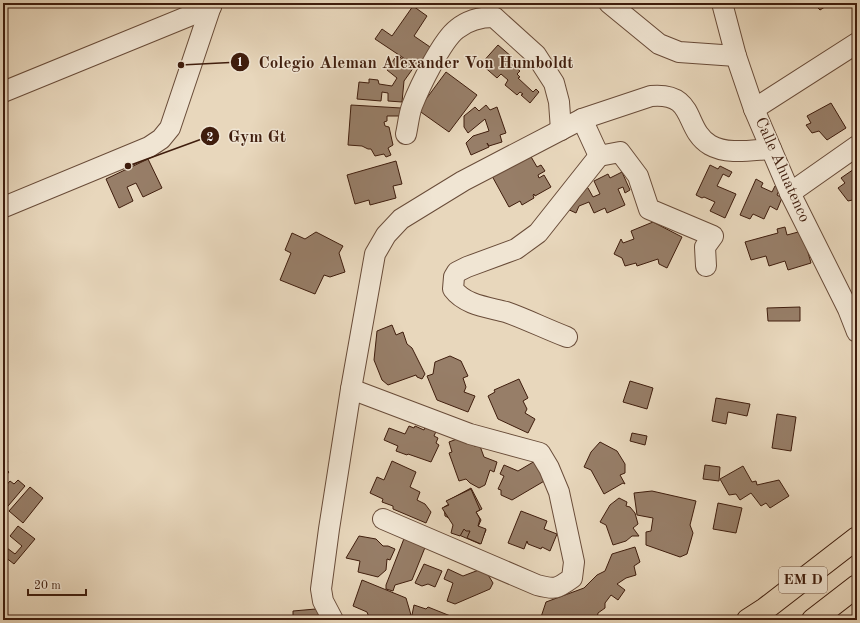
<svg xmlns="http://www.w3.org/2000/svg" width="860" height="623" font-family="'Old Standard TT',serif">
  <style>
    .building { fill: #977e68; stroke: #3f1d0d }
    .lines { fill: none; stroke-linecap: round; stroke-linejoin: round }
    .street-casing { stroke: #694c39; stroke-width: 22 }
    .highway-casing { stroke: #3f1d0d; stroke-width: 24 }
    .street { stroke: #f0e5d3; stroke-width: 20 }
    .highway { stroke: #e8d7bc; stroke-width: 22 }
    .labels { text-anchor: middle; dominant-baseline: central; stroke-width: 3; stroke-linejoin: round; paint-order: stroke }
    .shield { fill: #f0e5d3; stroke: #745948; stroke-width: 1 }
    .shield-label { font-size: 15px; font-weight: bold; fill: #3f1d0d }
    .street-label { font-size: 16px; fill: #3f1d0d; stroke: #f0e5d3 }
    .leader { fill: none; stroke: #3f1d0d; stroke-width: 1.5 }
    .callout-dot { fill: #3f1d0d; stroke: #f0e5d3; stroke-width: 1.5 }
    .mark-label { font-size: 12px; text-anchor: middle; font-weight: bold; fill: #fff }
    .callout-label { font-size: 17px; text-anchor: middle; font-weight: bold; fill: #3f1d0d; stroke: #f0e5d3; stroke-width: 3; stroke-linejoin: round; paint-order: stroke }
  </style>
  <rect width="100%" height="100%" fill="#e8d7bc"/>
  <filter id="stains"><feTurbulence type="fractalNoise" baseFrequency=".005" numOctaves="4"/><feColorMatrix values="0 0 0 0 .2 0 0 0 0 .09 0 0 0 0 .02 0 0 0 .5 -.17"/></filter>
  <radialGradient id="worn" r=".72"><stop offset=".6" stop-color="#630" stop-opacity="0"/><stop offset="1" stop-color="#630" stop-opacity=".3"/></radialGradient>
  <g class="building">
    <polygon points="813,3 831,3 820,10"/>
    <polygon points="413,6 427,16 414,36 433,49 420,69 375,39 382,29 392,36"/>
    <polygon points="498,45 512,57 508,61 520,71 517,74 520,77 518,78 533,92 536,89 539,92 530,103 521,95 523,94 520,92 517,95 505,85 508,80 501,74 497,78 481,64"/>
    <polygon points="397,55 414,67 404,81 402,102 388,101 388,93 382,92 381,101 357,99 359,82 369,83 369,79 378,80 379,84 392,86 397,78 387,70"/>
    <polygon points="446,72 477,95 449,132 418,110"/>
    <polygon points="831,103 846,128 827,140 819,131 812,133 806,125 811,123 807,116"/>
    <polygon points="351,105 401,108 400,116 387,116 387,121 384,122 385,126 389,127 393,145 388,148 391,155 386,157 384,154 375,156 371,149 368,149 362,146 348,145"/>
    <polygon points="486,105 490,110 497,107 506,133 500,135 502,142 489,146 487,143 489,147 471,155 466,143 473,136 489,131 485,119 468,133 464,127 464,116 475,107 479,111"/>
    <polygon points="530,155 537,167 541,165 545,171 538,175 539,178 544,175 551,187 535,196 534,194 533,195 534,198 522,205 520,201 509,207 492,176"/>
    <polygon points="148,159 162,188 143,197 136,183 127,187 133,201 119,208 106,179"/>
    <polygon points="396,161 402,184 393,186 396,198 370,205 369,200 355,204 347,175"/>
    <polygon points="710,165 718,169 720,166 732,172 729,177 723,174 717,186 736,194 725,218 710,211 715,202 704,197 702,198 696,195"/>
    <polygon points="857,167 857,199 848,201 838,188 845,183 841,178"/>
    <polygon points="622,172 630,190 625,193 623,187 618,189 625,205 607,213 605,208 594,213 589,202 579,206 576,213 565,208 583,184 588,188 593,197 600,194 594,181 608,174 610,178"/>
    <polygon points="756,179 763,183 761,187 772,192 775,186 780,188 777,195 782,198 777,210 770,206 764,219 753,214 750,219 740,215"/>
    <polygon points="653,222 682,237 667,268 659,264 658,259 637,266 636,263 625,266 622,258 614,254 621,239 623,243 634,239 631,231"/>
    <polygon points="785,227 787,235 802,231 811,263 788,270 785,261 769,266 766,256 751,260 745,242 778,233 777,229"/>
    <polygon points="316,232 343,246 339,253 345,272 330,277 324,275 315,294 280,280 291,253 285,250 292,233 305,239"/>
    <polygon points="800,307 800,321 768,321 767,308"/>
    <polygon points="392,325 396,335 403,332 407,344 412,348 425,374 422,379 417,377 416,375 388,385 382,380 374,360 377,331"/>
    <polygon points="450,356 461,361 468,376 463,378 466,387 464,392 475,396 468,412 437,400 427,376 433,374 435,362"/>
    <polygon points="519,379 528,398 523,401 527,409 525,413 535,419 528,433 498,419 488,396 495,392 494,390"/>
    <polygon points="630,381 653,388 647,409 623,402"/>
    <polygon points="716,398 750,404 747,416 728,412 726,424 712,421"/>
    <polygon points="777,414 796,417 791,451 772,448"/>
    <polygon points="426,424 437,429 434,436 438,438 436,443 439,445 431,462 408,454 407,455 396,451 398,446 384,440 389,428 405,434 409,426 414,428 415,426 424,430"/>
    <polygon points="632,433 647,436 645,445 630,441"/>
    <polygon points="470,434 474,446 480,446 484,457 497,462 494,472 490,470 485,485 479,488 470,483 466,479 459,481 449,453 452,452 449,442"/>
    <polygon points="600,442 617,451 625,464 625,473 620,475 625,484 623,483 604,494 591,470 584,467 591,452"/>
    <polygon points="3,457 8,461 3,467 9,472 3,479"/>
    <polygon points="392,461 416,472 410,487 420,492 417,500 425,504 431,512 426,523 393,509 393,506 382,502 383,499 370,493 377,477 384,480"/>
    <polygon points="535,461 546,480 512,500 501,495 501,490 498,489 504,476 500,474 504,465 518,471"/>
    <polygon points="705,465 720,467 719,481 703,479"/>
    <polygon points="743,466 752,482 756,481 757,485 779,480 789,496 770,508 766,503 761,506 751,493 740,500 736,494 729,495 720,479"/>
    <polygon points="18,480 25,486 3,512 3,489 10,481 14,484"/>
    <polygon points="30,487 43,498 23,523 9,511"/>
    <polygon points="471,488 482,509 476,512 481,520 478,527 486,530 480,544 452,532 455,525 451,519 445,516 444,507 449,504 447,501"/>
    <polygon points="471,489 480,510 476,512 480,519 478,526 486,529 481,544 467,538 470,531 466,531 464,529 460,536 451,533 453,525 442,508 449,505 446,501"/>
    <polygon points="652,491 696,501 690,525 693,533 687,554 680,557 646,545 646,532 651,531 653,518 637,515 634,493"/>
    <polygon points="619,498 627,502 626,506 630,507 635,513 638,524 633,528 639,536 632,536 626,541 613,545 606,525 600,522 610,505"/>
    <polygon points="718,503 742,508 736,533 713,529"/>
    <polygon points="521,511 547,521 544,529 557,534 550,551 542,547 541,549 528,544 527,541 524,549 508,543"/>
    <polygon points="18,526 35,539 14,564 5,557 3,558 3,545 15,554 22,546 10,536"/>
    <polygon points="359,536 376,539 383,546 388,546 395,549 390,560 387,559 386,570 378,577 358,572 360,561 346,558"/>
    <polygon points="405,536 426,545 412,580 395,585 393,591 386,589 386,585"/>
    <polygon points="635,547 640,562 634,566 636,575 626,578 617,584 625,590 618,600 611,595 605,603 605,608 598,613 597,618 590,620 540,620 546,602 584,588 597,575 605,571 612,554"/>
    <polygon points="424,564 442,571 435,587 428,584 422,586 415,583"/>
    <polygon points="484,568 493,583 490,589 455,604 447,601 453,583 444,579 448,569 463,576"/>
    <polygon points="362,580 406,598 411,615 400,618 401,620 370,620 367,612 353,606"/>
    <polygon points="414,605 426,609 428,607 453,617 451,620 411,620"/>
    <polygon points="327,608 330,620 293,620 293,611"/>
  </g>
  <g class="lines">
    <defs>
      <g id="street">
        <polyline points="609,3 659,44 679,52 736,56"/>
        <polyline points="722,3 736,56 754,109 790,193 848,309 857,332"/>
        <polyline points="3,92 211,7"/>
        <polyline points="754,109 857,43"/>
        <polyline points="582,119 599,156 620,152 638,176 649,209 713,236 705,247 706,266"/>
        <path d="M 406,134 C 408,125 409,114 412,106 C 419,88 442,40 457,29 C 468,20 480,17 494,17 L 536,55 L 554,83 L 559,102 L 561,130"/>
        <polyline points="790,193 857,146"/>
        <polyline points="4,207 149,147 161,139 170,128 212,3"/>
        <path d="M 567,337 C 546,329 526,319 506,312 C 487,307 465,305 453,289 L 454,277 L 457,272 L 467,267 L 516,249 L 538,233 L 599,156"/>
        <path d="M 351,389 L 470,434 L 540,453 L 549,468 L 559,492 L 574,562 L 572,578 C 557,589 555,590 537,585 L 383,519"/>
        <path d="M 333,620 L 323,601 L 321,589 L 329,529 L 351,389 L 375,254 L 386,235 L 401,219 L 463,181 L 582,119 L 651,96 C 697,92 683,129 710,145 C 727,155 752,150 771,149"/>
      </g>
      <g id="highway">
        <polyline points="748,620 765,609 857,538"/>
        <polyline points="813,620 857,586"/>
      </g>
    </defs>
    <use href="#street" class="street-casing"/>
    <use href="#highway" class="highway-casing"/>
    <use href="#street" class="street"/>
    <use href="#highway" class="highway"/>
  </g>
  <g class="labels">
    <rect class="shield" x="779" y="567" width="48" height="26" rx="3"/>
    <g class="shield-label">
      <text x="803" y="580">EM D</text>
    </g>
    <g class="street-label">
      <text transform="translate(782 170) rotate(66)">Calle Ahuatenco</text>
    </g>
  </g>
  <path class="leader" d="M181 65L240 62M128 166L210 136"/>
  <g class="callout-dot">
    <circle cx="181" cy="65" r="4"/>
    <circle cx="128" cy="166" r="4"/>
    <circle cx="240" cy="62" r="10"/>
    <circle cx="210" cy="136" r="10"/>
  </g>
  <g class="mark-label">
    <text x="240" y="66">1</text>
    <text x="210" y="141">2</text>
  </g>
  <g class="callout-label">
    <text x="416" y="68">Colegio Aleman Alexander Von Humboldt</text>
    <text x="257" y="142">Gym Gt</text>
  </g>
  <rect width="860" height="623" fill="none" stroke="#e8d7bc" stroke-width="16"/>
  <rect x="4" y="4" width="852" height="615" fill="none" stroke="#3f1d0d" stroke-width="2"/>
  <rect x="8" y="8" width="844" height="607" fill="none" stroke="#3f1d0d"/>
  <path d="M28 589v6h58v-6" fill="none" stroke="#3f1d0d" stroke-width="2"/>
  <text x="34" y="589" font-size="12" fill="#3f1d0d" stroke="#f0e5d3" stroke-width="3" paint-order="stroke">20 m</text>
  <rect width="100%" height="100%" filter="url(#stains)"/>
  <rect width="100%" height="100%" fill="url(#worn)"/>
</svg>
